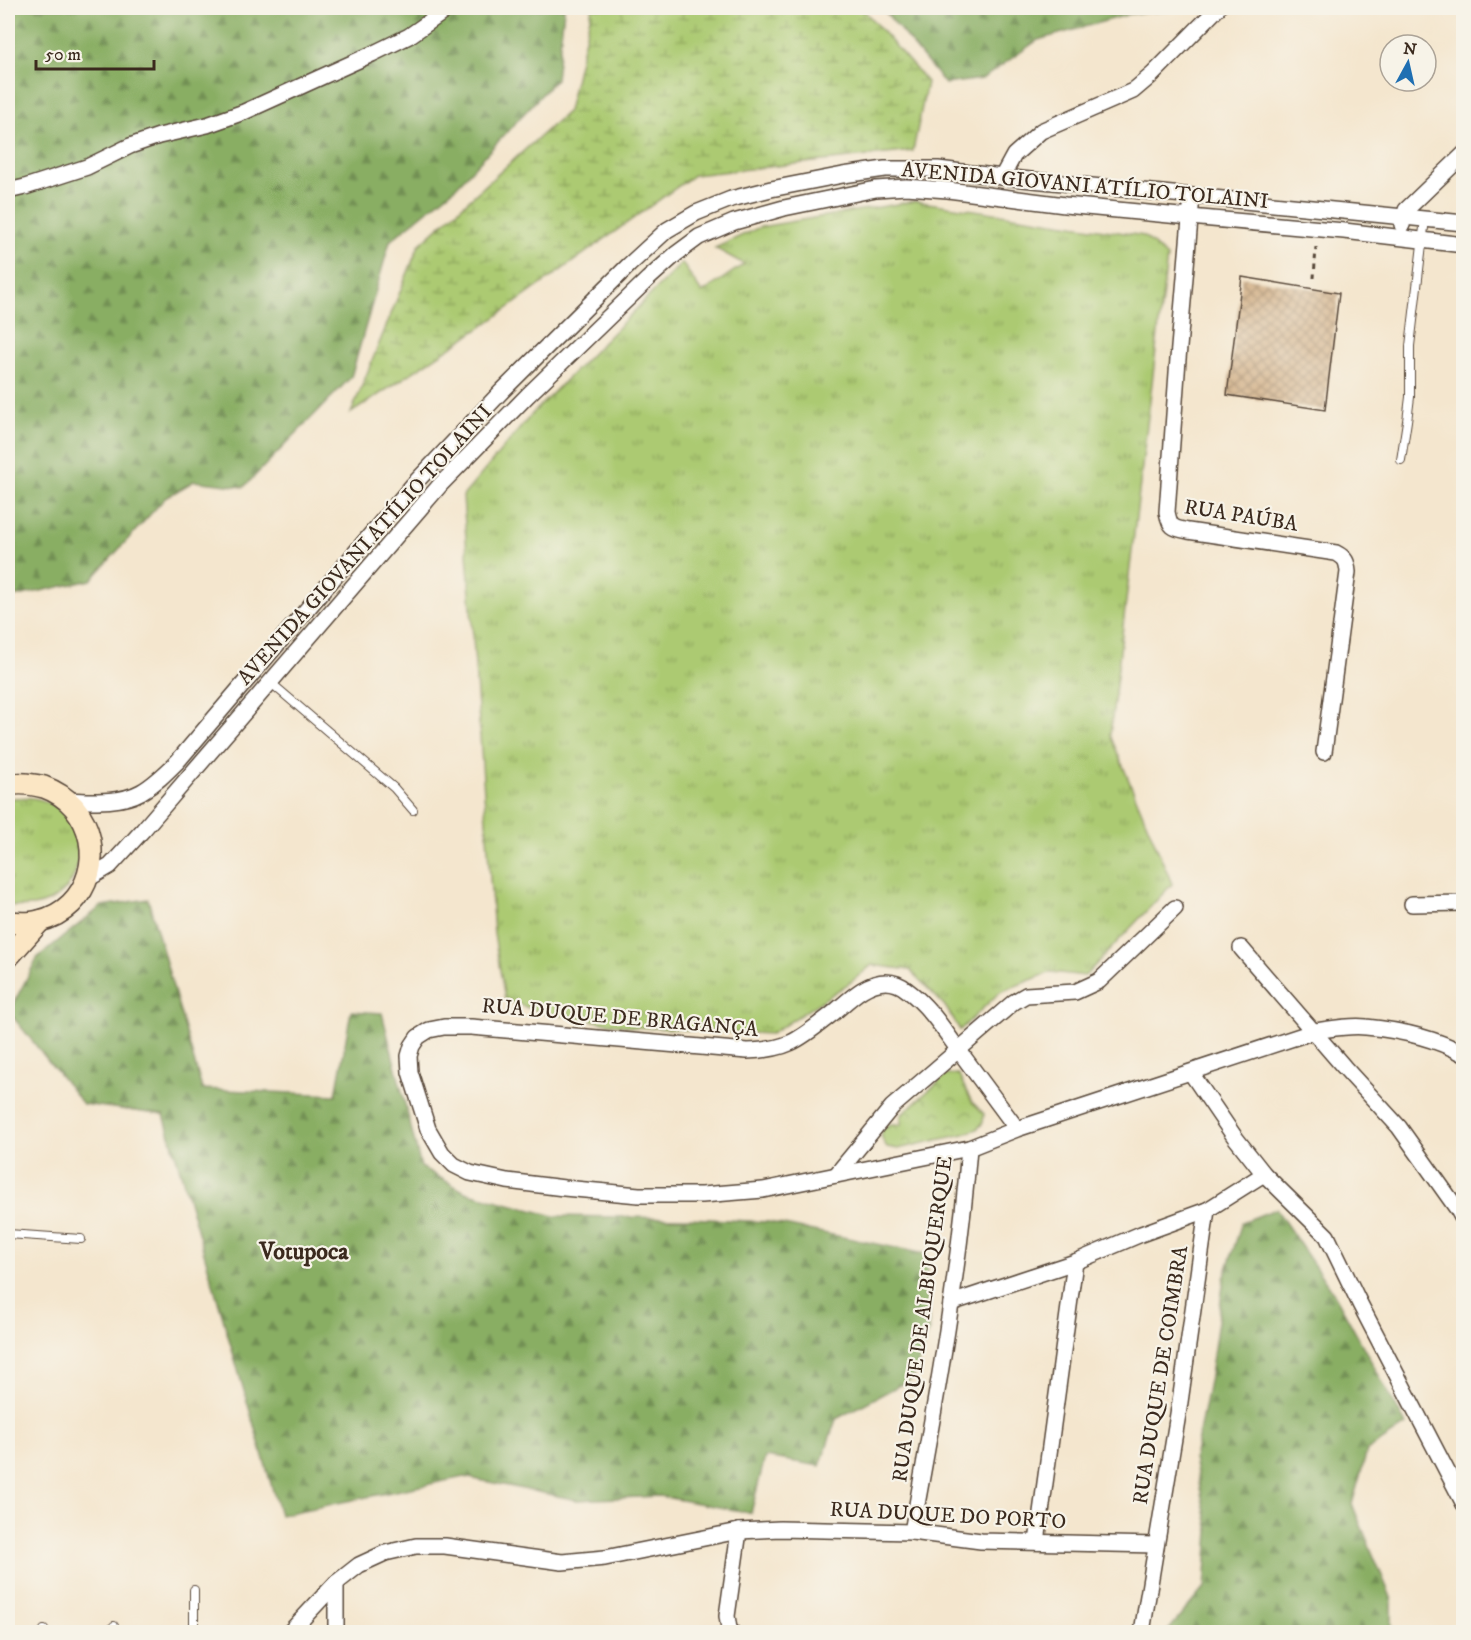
<svg xmlns="http://www.w3.org/2000/svg" width="1471" height="1640" font-family="'IM FELL DW Pica',serif">
  <style>
    .grass { fill: url(#grass-tufts); stroke: #747a48; stroke-width: 1.5 }
    .forest { fill: url(#forest-firs); stroke: #626c41; stroke-width: 1.5 }
    .wetland { fill: url(#wetland-marsh); stroke: #747a48; stroke-width: 1.5 }
    .park { fill: url(#park-crowns); stroke: #747a48; stroke-width: 1.5 }
    .building { fill: url(#building-cross-hatch) }
    .lines { fill: none; stroke-linecap: round; stroke-linejoin: round }
    .lane-casing { stroke: #574638; stroke-width: 10 }
    .street-casing { stroke: #574638; stroke-width: 18 }
    .secondary-casing { stroke: #574638; stroke-width: 24 }
    .path { stroke: #574638; stroke-width: 3; stroke-dasharray: 4.5 4.5; stroke-linecap: butt }
    .lane { stroke: #fff; stroke-width: 8 }
    .street { stroke: #fff; stroke-width: 15 }
    .secondary { stroke: #fbe6c4; stroke-width: 21 }
    .labels { text-anchor: middle; dominant-baseline: central; stroke-width: 4.5; stroke-linejoin: round; paint-order: stroke }
    .street-label { font-size: 21px; fill: #3b2a1e; stroke: #f7f3e8 }
    .quarter-label { font-size: 24px; font-weight: bold; fill: #3b2a1e; stroke: #f7f3e8 }
  </style>
  <defs>
    <pattern id="grass-tufts" width="24" height="20" patternUnits="userSpaceOnUse" patternTransform="scale(1.5)"><rect width="24" height="20" fill="#acca72"/><path d="M3 7l-1-3M5 7V3M7 7l1-3M15 17l-1-3M17 17v-4M19 17l1-3" fill="none" stroke="#8da45d"/></pattern>
    <pattern id="forest-firs" width="22" height="20" patternUnits="userSpaceOnUse" patternTransform="scale(1.5)"><rect width="22" height="20" fill="#89ae64"/><path d="M5 1l3.5 6h-7zM16 11l3.5 6h-7z" fill="#718e52"/></pattern>
    <pattern id="wetland-marsh" width="20" height="14" patternUnits="userSpaceOnUse" patternTransform="scale(1.5)"><rect width="20" height="14" fill="#acca72"/><path d="M1 5h8M5 5V1M11 12h8M15 12V8" fill="none" stroke="#8da45d"/></pattern>
    <pattern id="park-crowns" width="20" height="18" patternUnits="userSpaceOnUse" patternTransform="scale(1.5)"><rect width="20" height="18" fill="#acca72"/><path d="M2 6a3 3 0 1 1 6 0M12 15a3 3 0 1 1 6 0" fill="none" stroke="#8da45d"/></pattern>
    <pattern id="building-cross-hatch" width="8" height="8" patternUnits="userSpaceOnUse" patternTransform="scale(1.5)"><rect width="8" height="8" fill="#d6b792"/><path d="M0 0l8 8M0 8l8-8" fill="none" stroke="#af9577"/></pattern>
  </defs>
  <rect width="100%" height="100%" fill="#f7f3e8"/>
  <filter id="ink" filterUnits="userSpaceOnUse"><feTurbulence type="fractalNoise" baseFrequency=".0167" numOctaves="2"/><feDisplacementMap in="SourceGraphic" scale="12" xChannelSelector="R" yChannelSelector="G"/><feConvolveMatrix kernelMatrix="1 2 1 2 8 2 1 2 1" color-interpolation-filters="sRGB"/></filter>
  <filter id="wash" filterUnits="userSpaceOnUse"><feTurbulence type="fractalNoise" baseFrequency=".008" numOctaves="4" result="noise"/><feDisplacementMap in="SourceGraphic" scale="24" xChannelSelector="R" yChannelSelector="G"/><feGaussianBlur stdDeviation="1.35" result="paint"/><feColorMatrix in="noise" values="0 0 0 0 0 0 0 0 0 0 0 0 0 0 0 0 0 1.4 0 .05"/><feComposite in="paint" operator="in"/></filter>
  <g filter="url(#wash)">
    <rect width="100%" height="100%" fill="#f4e6ce"/>
    <g class="grass">
      <polygon points="915,201 1144,236 1167,257 1110,735 1172,884 1085,976 1051,972 1000,992 960,1030 945,1006 910,970 872,965 851,982 771,1034 634,1027 544,1013 505,1000 494,934 463,496 532,414 682,263 702,293 744,264 715,248 760,227"/>
      <path d="M 13,798 C 19,798 26,797 32,798 C 102,807 93,921 8,905 L 8,800 Z"/>
    </g>
    <g class="forest">
      <polygon points="8,8 564,8 564,10 556,79 455,188 390,241 351,377 244,487 194,481 165,498 91,580 8,598"/>
      <polygon points="882,8 1195,8 1130,14 1038,40 982,79 945,84"/>
      <polygon points="148,899 202,1089 336,1095 351,1011 382,1013 421,1167 465,1192 554,1216 687,1218 769,1222 926,1254 929,1331 913,1378 836,1419 820,1466 765,1457 751,1513 659,1496 577,1500 464,1477 280,1515 164,1115 83,1104 9,1012 38,957 102,906"/>
      <polygon points="1276,1209 1337,1299 1406,1425 1367,1451 1352,1504 1392,1600 1392,1632 1167,1632 1205,1587 1209,1531 1194,1459 1210,1376 1224,1279 1242,1222"/>
    </g>
    <polygon class="wetland" points="592,8 862,8 927,82 913,151 694,175 486,324 351,413 419,245 568,111"/>
    <path class="park" d="M 958,1074 L 972,1102 L 984,1114 L 983,1123 L 977,1129 L 964,1134 L 898,1149 L 887,1147 C 882,1140 880,1137 883,1129 L 888,1125 L 901,1125 L 901,1115 L 946,1075 Z"/>
    <g id="blocks">
      <polygon class="building" points="1242,277 1339,293 1325,410 1227,395"/>
    </g>
  </g>
  <g filter="url(#ink)">
    <use href="#blocks" fill-opacity="0" stroke="#574638" stroke-width="1.5"/>
    <g class="lines">
      <defs>
        <g id="lane">
          <polyline points="1401,460 1407,421 1410,397 1410,346 1425,219"/>
          <polyline points="270,682 394,788 413,810"/>
          <polyline points="8,1234 81,1239"/>
          <polyline points="114,1626 115,1632"/>
          <polyline points="44,1632 44,1630"/>
          <polyline points="194,1632 194,1590"/>
        </g>
        <g id="street">
          <polyline points="1002,177 1014,155 1041,131 1133,91 1153,74 1218,8"/>
          <polyline points="8,191 25,187 87,167 130,146 159,136 207,125 244,112 372,54 409,36 449,8"/>
          <path d="M 1192,196 L 1178,359 L 1167,512 C 1170,527 1172,528 1188,531 L 1336,553 C 1346,558 1347,562 1348,572 L 1324,752"/>
          <polyline points="1402,225 1406,210 1464,154"/>
          <path d="M 67,800 C 92,801 119,804 141,792 C 155,784 166,773 177,762 L 412,486 L 502,391 L 629,265 L 667,230 L 696,213 L 731,199 L 771,189 L 843,175 L 885,169 L 938,169 L 1002,177 L 1464,223"/>
          <polyline points="86,880 110,866 143,830 441,484 528,395 648,279 676,254 699,237 734,222 784,208 876,189 906,187 948,190 1065,205 1190,217 1344,231 1464,245"/>
          <polyline points="1412,904 1464,903"/>
          <polyline points="1241,948 1344,1067 1399,1127 1458,1210 1464,1221"/>
          <polyline points="1191,1073 1234,1136 1264,1174 1327,1236 1360,1304 1464,1504"/>
          <path d="M 1017,1129 C 998,1103 979,1078 960,1052 C 944,1030 929,1006 907,990 C 901,985 893,982 886,982 C 865,982 847,1002 832,1014 C 800,1039 789,1050 747,1051 L 471,1027 L 444,1027 L 429,1030 L 418,1037 L 412,1046 L 409,1056 L 410,1072 L 428,1129 L 442,1153 L 454,1165 L 470,1173 L 507,1181 L 564,1188 L 639,1195 L 702,1195 L 763,1190 L 969,1148 L 1017,1129 L 1315,1031 C 1331,1029 1349,1025 1366,1027 C 1398,1030 1435,1038 1464,1054"/>
          <polyline points="836,1175 892,1107 1014,1002 1026,995 1075,992 1099,981 1175,908"/>
          <polyline points="951,1303 1075,1262 1141,1234 1207,1210 1264,1174"/>
          <path d="M 912,1532 C 935,1405 959,1277 969,1148"/>
          <polyline points="1037,1542 1075,1262"/>
          <polyline points="336,1583 336,1632"/>
          <polyline points="290,1632 336,1583 359,1565 385,1553 416,1546 445,1546 562,1562 605,1558 739,1531 780,1529 912,1532 981,1541 1156,1545"/>
          <polyline points="732,1632 729,1629 727,1616 739,1531"/>
          <polyline points="1142,1632 1180,1402 1207,1210"/>
        </g>
        <g id="secondary">
          <path d="M 8,785 C 20,782 32,784 44,787 C 55,791 66,798 74,807 C 107,846 91,909 39,921 C 29,924 18,923 8,922"/>
          <polyline points="8,957 40,921"/>
        </g>
      </defs>
      <use href="#lane" class="lane-casing"/>
      <use href="#street" class="street-casing"/>
      <use href="#secondary" class="secondary-casing"/>
      <polyline class="path" points="1314,278 1316,247"/>
      <use href="#lane" class="lane"/>
      <use href="#street" class="street"/>
      <use href="#secondary" class="secondary"/>
    </g>
  </g>
  <g class="labels">
    <g class="street-label">
      <text transform="translate(1085 186) rotate(5)">AVENIDA GIOVANI ATÍLIO TOLAINI</text>
      <text transform="translate(1241 516) rotate(9)">RUA PAÚBA</text>
      <text transform="translate(365 545) rotate(-48)">AVENIDA GIOVANI ATÍLIO TOLAINI</text>
      <text transform="translate(620 1018) rotate(5)">RUA DUQUE DE BRAGANÇA</text>
      <text transform="translate(923 1319) rotate(-82)">RUA DUQUE DE ALBUQUERQUE</text>
      <text transform="translate(1161 1375) rotate(-81)">RUA DUQUE DE COIMBRA</text>
      <text transform="translate(948 1516) rotate(3)">RUA DUQUE DO PORTO</text>
    </g>
    <g class="quarter-label">
      <text x="304" y="1252">Votupoca</text>
    </g>
  </g>
  <rect width="1471" height="1640" fill="none" stroke="#f7f3e8" stroke-width="30"/>
  <g transform="translate(1408 63) rotate(8)"><circle r="28" fill="#f7f3e8" stroke="#aca397" stroke-width="1.5"/>
  <path d="M0-4.5L10 22L0 15L-10 22Z" fill="#1f6fb2"/>
  <text y="-9" font-size="16" font-weight="bold" text-anchor="middle" fill="#3b2a1e">N</text>
  </g>
  <path d="M36 60v9h118v-9" fill="none" stroke="#3b2a1e" stroke-width="3"/>
  <text x="45" y="60" font-size="18" fill="#3b2a1e" stroke="#f7f3e8" stroke-width="4.5" paint-order="stroke">50 m</text>
</svg>
